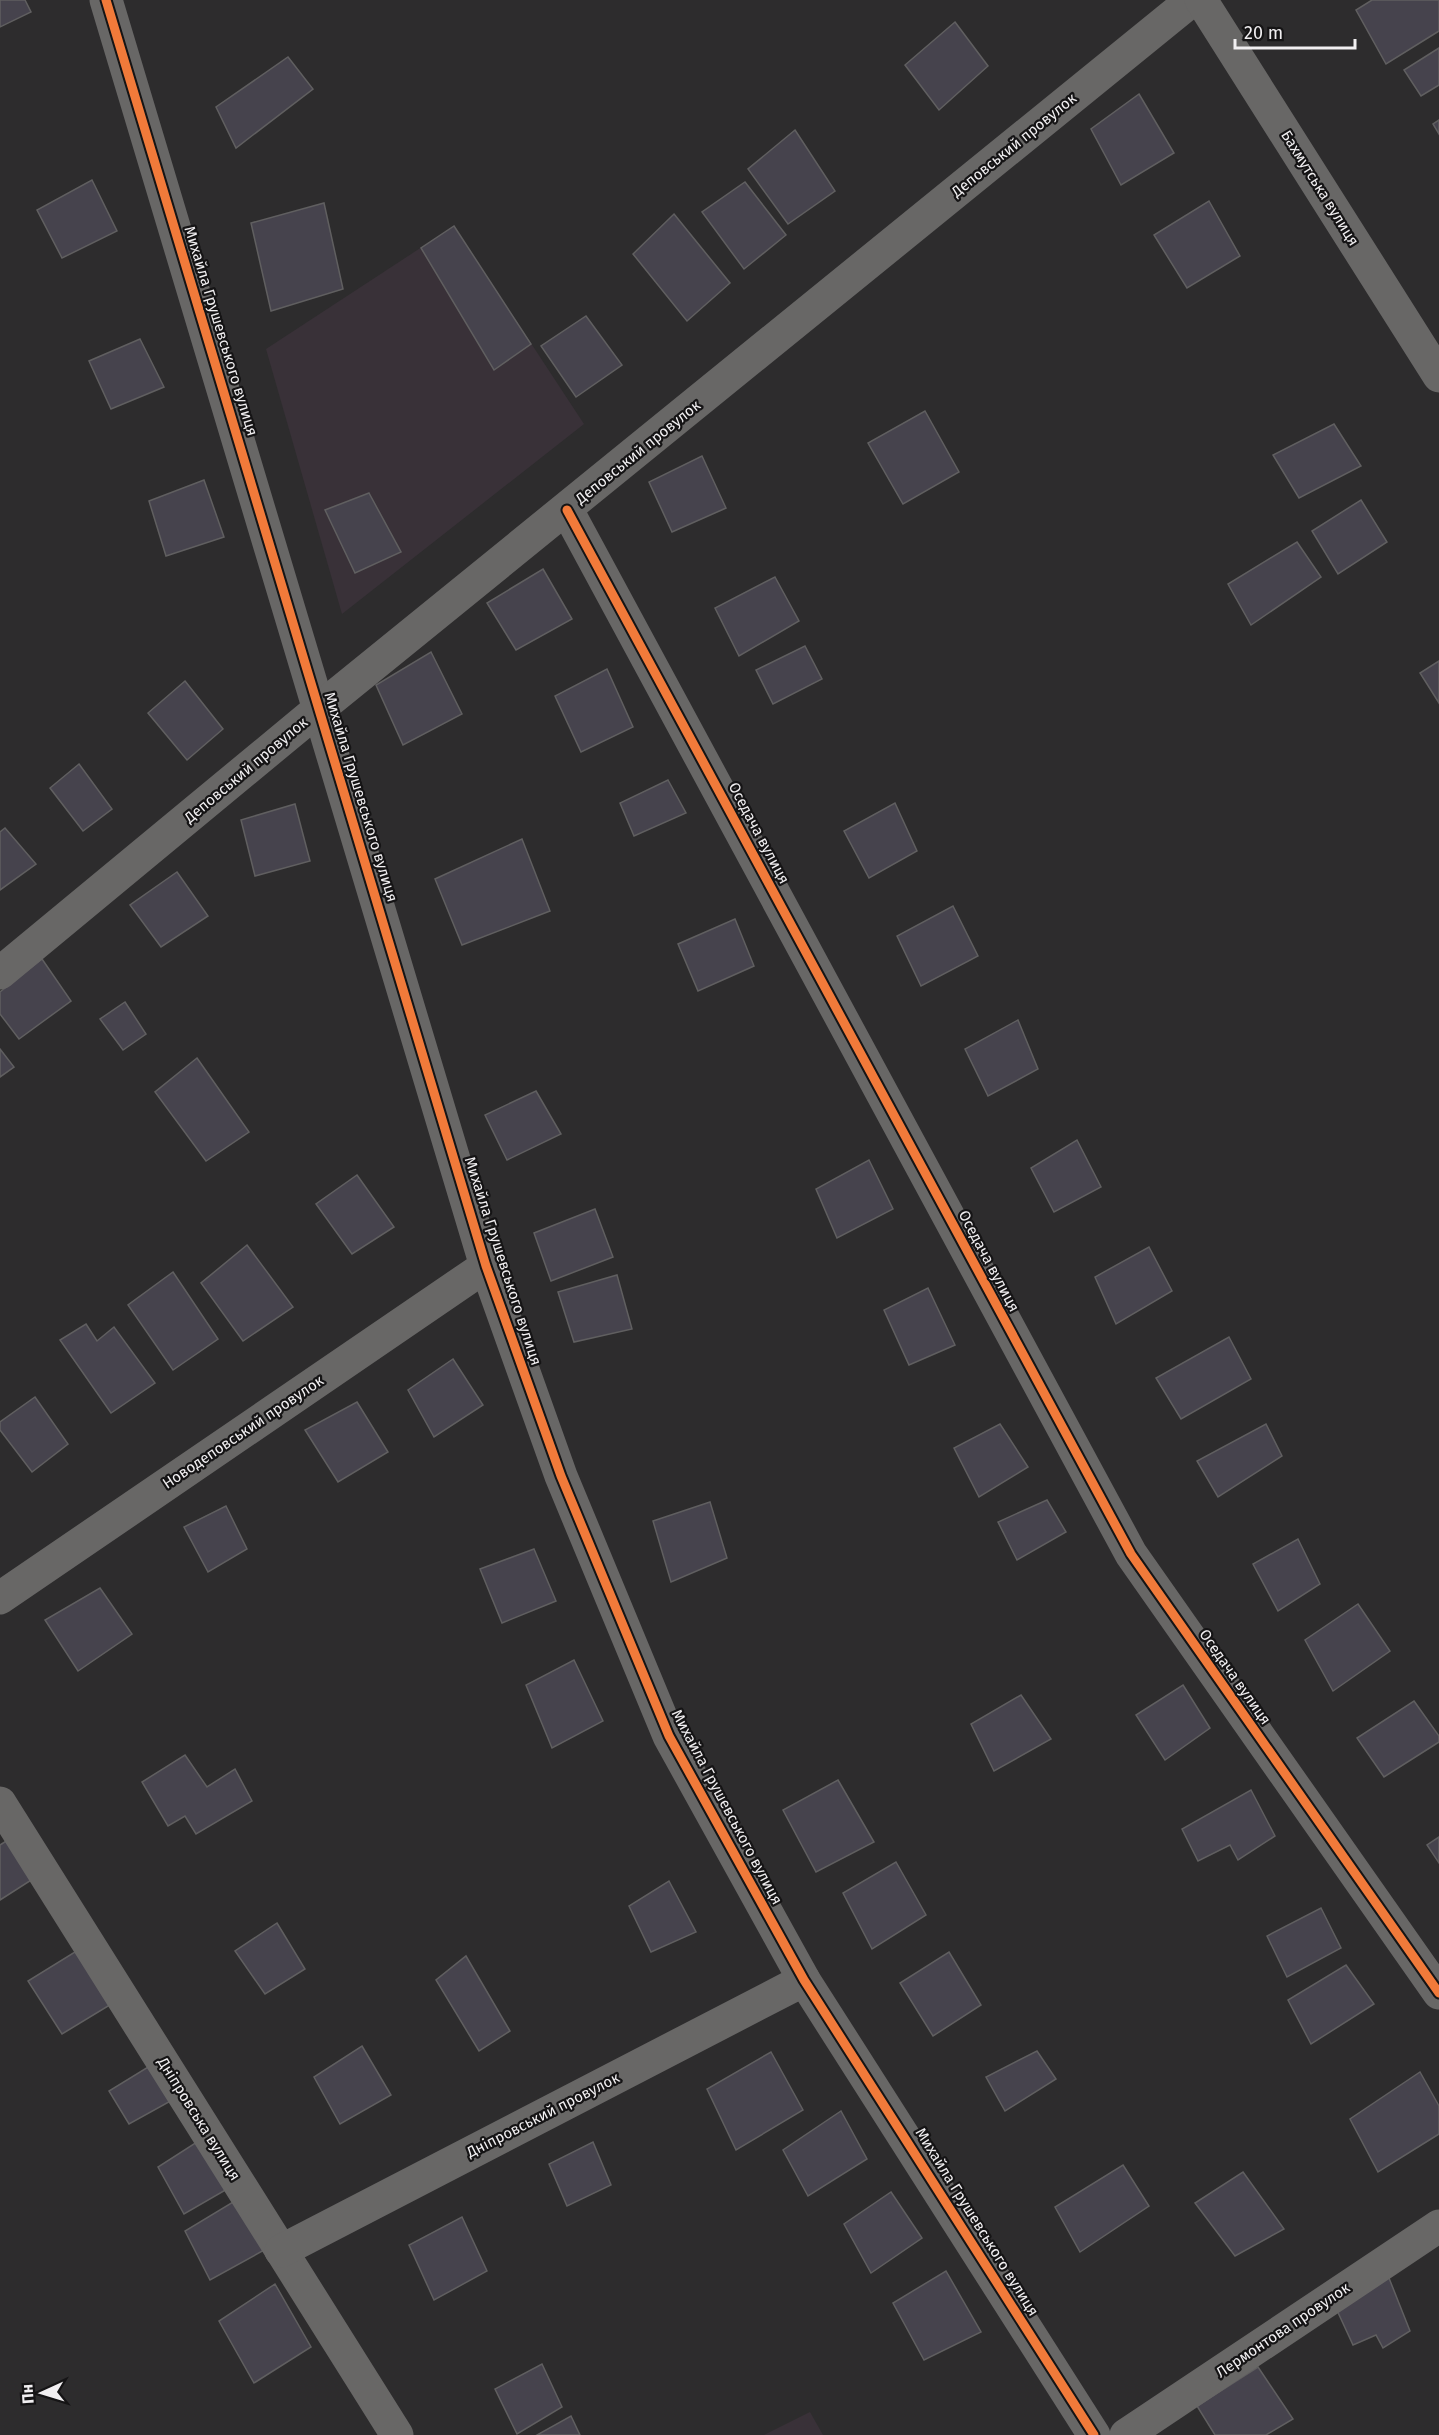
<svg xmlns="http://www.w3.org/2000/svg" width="1439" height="2435" font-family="'Fira Sans',sans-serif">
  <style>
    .built { fill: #393138 }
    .building { fill: #46434d; stroke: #605f60; stroke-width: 1.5 }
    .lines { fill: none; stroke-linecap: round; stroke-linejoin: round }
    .minor { stroke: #686766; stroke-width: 33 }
    .tertiary { stroke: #686766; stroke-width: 33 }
    .cycleway-casing { stroke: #151415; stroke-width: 13 }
    .cycleway { stroke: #f17a3a; stroke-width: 9 }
    .labels { text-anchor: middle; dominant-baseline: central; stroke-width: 4.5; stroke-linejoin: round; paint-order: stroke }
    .street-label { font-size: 15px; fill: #f1eff1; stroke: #151415 }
  </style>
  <rect width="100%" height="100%" fill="#2d2c2d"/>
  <g class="built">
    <polygon points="454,226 584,424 342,614 266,349"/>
    <polygon points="810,2412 823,2435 764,2435"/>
  </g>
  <g class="building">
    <polygon points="0,0 25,0 31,12 0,27"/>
    <polygon points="1372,0 1439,0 1439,31 1386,64 1356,10"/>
    <polygon points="955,22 988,66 939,110 905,65"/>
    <polygon points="1439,48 1439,85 1421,96 1404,70"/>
    <polygon points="288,57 313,89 236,148 216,107"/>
    <polygon points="1139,94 1174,153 1121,185 1091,129"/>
    <polygon points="1439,120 1439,134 1433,124"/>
    <polygon points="795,130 835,191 788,224 748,169"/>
    <polygon points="92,180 117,231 62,258 37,210"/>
    <polygon points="745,182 786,235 744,269 702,212"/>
    <polygon points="1209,201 1240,256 1187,288 1154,235"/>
    <polygon points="324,203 343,289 271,311 251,223"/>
    <polygon points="674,214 730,283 687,321 633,254"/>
    <polygon points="454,226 531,344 494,370 421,248"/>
    <polygon points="586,316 622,365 576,397 541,346"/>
    <polygon points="140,339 164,387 111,409 89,361"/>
    <polygon points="925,411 959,472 903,504 868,443"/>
    <polygon points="1334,424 1361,466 1299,498 1273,455"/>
    <polygon points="702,456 726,508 672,532 649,482"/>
    <polygon points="204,480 224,537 166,556 149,501"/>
    <polygon points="369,493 401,552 355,573 325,510"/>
    <polygon points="1361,500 1387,542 1338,574 1312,531"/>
    <polygon points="1297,542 1321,577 1251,625 1228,584"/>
    <polygon points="543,569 572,619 516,650 487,603"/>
    <polygon points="775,577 799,621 739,656 715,608"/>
    <polygon points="805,646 822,679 773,704 756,670"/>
    <polygon points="431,652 462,714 403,745 376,685"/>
    <polygon points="1439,661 1439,703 1420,673"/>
    <polygon points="607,669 633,727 581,752 555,696"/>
    <polygon points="185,681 223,729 187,760 148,713"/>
    <polygon points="79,764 112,809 83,831 50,788"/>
    <polygon points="668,780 686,813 634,836 620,803"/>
    <polygon points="895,803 917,851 869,878 844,831"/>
    <polygon points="295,804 310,861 255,876 241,820"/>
    <polygon points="5,828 36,864 0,890 0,832"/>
    <polygon points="522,839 550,911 462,945 435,879"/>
    <polygon points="177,872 208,916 161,947 130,905"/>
    <polygon points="953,906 978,956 921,986 897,936"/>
    <polygon points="735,919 754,966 698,991 678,944"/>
    <polygon points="42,959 71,1001 19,1039 0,1014 0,992"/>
    <polygon points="125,1002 146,1034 123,1050 100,1019"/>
    <polygon points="1018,1020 1038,1069 988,1096 965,1049"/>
    <polygon points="0,1049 14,1067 0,1077"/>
    <polygon points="197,1058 249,1132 206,1161 155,1092"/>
    <polygon points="536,1091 561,1134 507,1160 485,1115"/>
    <polygon points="1077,1140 1101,1187 1054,1212 1031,1168"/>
    <polygon points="869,1160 893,1209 837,1238 816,1189"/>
    <polygon points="357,1175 394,1227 352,1254 316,1204"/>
    <polygon points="595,1209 613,1257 551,1281 534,1233"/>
    <polygon points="247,1245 293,1307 243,1341 201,1283"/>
    <polygon points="1149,1247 1172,1291 1116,1324 1095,1277"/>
    <polygon points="173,1272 218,1339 173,1370 128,1305"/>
    <polygon points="617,1275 632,1329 574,1342 558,1292"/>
    <polygon points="928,1288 955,1345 909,1365 884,1310"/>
    <polygon points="86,1324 97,1341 114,1327 155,1383 111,1413 60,1340"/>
    <polygon points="1229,1337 1251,1379 1181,1419 1156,1378"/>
    <polygon points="453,1359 483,1405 434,1437 408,1390"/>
    <polygon points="35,1397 68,1444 32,1472 0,1430 0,1422"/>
    <polygon points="357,1402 388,1452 338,1482 305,1430"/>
    <polygon points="1000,1424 1028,1467 979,1497 954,1448"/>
    <polygon points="1266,1424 1282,1456 1218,1497 1197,1461"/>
    <polygon points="1047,1500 1066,1532 1017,1560 998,1522"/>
    <polygon points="710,1502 727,1558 671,1582 653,1521"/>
    <polygon points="226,1506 247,1549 208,1572 184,1527"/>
    <polygon points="1298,1539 1320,1584 1278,1611 1253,1564"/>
    <polygon points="534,1549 556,1601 502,1623 480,1569"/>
    <polygon points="100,1588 132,1634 78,1671 45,1620"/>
    <polygon points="1358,1604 1390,1651 1333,1691 1305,1640"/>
    <polygon points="574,1660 603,1721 552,1748 526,1685"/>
    <polygon points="1183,1685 1210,1728 1165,1760 1136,1715"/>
    <polygon points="1021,1695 1051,1739 994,1771 971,1724"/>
    <polygon points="1414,1701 1439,1736 1439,1742 1384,1777 1357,1738"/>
    <polygon points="185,1755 207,1787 235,1769 252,1801 196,1834 185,1816 168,1826 142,1782"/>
    <polygon points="838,1780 874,1842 816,1872 783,1810"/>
    <polygon points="1251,1790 1275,1836 1238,1860 1230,1845 1198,1861 1182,1829"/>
    <polygon points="1439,1837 1439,1863 1427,1845"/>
    <polygon points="11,1838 36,1877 0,1900 0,1845"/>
    <polygon points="896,1862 926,1915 872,1949 843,1893"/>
    <polygon points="669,1881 696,1932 651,1952 629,1906"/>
    <polygon points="1321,1908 1341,1948 1287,1977 1267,1936"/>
    <polygon points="277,1923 305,1969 265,1994 235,1951"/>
    <polygon points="83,1947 118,2000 62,2034 28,1981"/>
    <polygon points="949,1952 981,2005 933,2036 900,1983"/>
    <polygon points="466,1956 510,2031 479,2051 436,1980"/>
    <polygon points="1346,1965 1374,2004 1311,2044 1288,2000"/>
    <polygon points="362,2046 391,2095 340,2124 314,2077"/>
    <polygon points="1037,2051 1056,2079 1005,2111 986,2077"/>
    <polygon points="771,2052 803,2110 736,2150 707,2089"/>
    <polygon points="153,2064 176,2098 129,2124 109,2091"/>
    <polygon points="1420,2072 1439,2106 1439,2134 1378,2172 1350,2119"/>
    <polygon points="841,2111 867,2159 808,2196 783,2150"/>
    <polygon points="200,2140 229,2188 184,2214 158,2167"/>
    <polygon points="593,2142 611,2185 567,2206 549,2164"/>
    <polygon points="1123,2165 1149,2206 1080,2252 1055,2207"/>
    <polygon points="1243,2172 1284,2229 1235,2256 1195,2203"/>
    <polygon points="891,2192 922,2238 871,2273 844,2224"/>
    <polygon points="238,2199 266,2249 210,2280 185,2231"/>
    <polygon points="462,2217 487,2271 434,2300 409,2245"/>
    <polygon points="946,2271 981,2332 924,2360 893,2303"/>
    <polygon points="1387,2273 1410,2331 1383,2348 1376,2335 1353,2345 1335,2306"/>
    <polygon points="275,2284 311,2347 254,2383 219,2321"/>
    <polygon points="542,2364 562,2407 517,2434 495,2389"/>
    <polygon points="1258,2367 1293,2419 1266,2435 1215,2435 1197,2406"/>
    <polygon points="571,2416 580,2435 537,2435"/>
  </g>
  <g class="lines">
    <g class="minor">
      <polyline points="106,0 486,1266 561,1476 669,1736 804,1980 1094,2435"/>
      <polyline points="567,510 1131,1554 1439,1993"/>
      <polyline points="0,973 319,709 1192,0"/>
      <polyline points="0,1598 486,1266"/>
      <polyline points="0,1803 397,2435"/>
      <polyline points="281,2251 804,1980"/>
      <polyline points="1126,2435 1439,2226"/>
    </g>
    <polyline class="tertiary" points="1201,0 1439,376"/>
    <defs>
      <g id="cycleway">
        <polyline points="106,0 486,1266 561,1476 669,1736 804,1980 1094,2435"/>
        <polyline points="567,510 1131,1554 1439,1993"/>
      </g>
    </defs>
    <use href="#cycleway" class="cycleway-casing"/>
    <use href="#cycleway" class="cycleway"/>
  </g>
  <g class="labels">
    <g class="street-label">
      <text transform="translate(1014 145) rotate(-39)">Деповський провулок</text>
      <text transform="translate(1320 188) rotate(58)">Бахмутська вулиця</text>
      <text transform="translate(221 331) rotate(73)">Михайла Грушевського вулиця</text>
      <text transform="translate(638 452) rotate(-39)">Деповський провулок</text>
      <text transform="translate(246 770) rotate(-40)">Деповський провулок</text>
      <text transform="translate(361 797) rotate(73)">Михайла Грушевського вулиця</text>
      <text transform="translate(759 833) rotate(62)">Оседача вулиця</text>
      <text transform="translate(503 1261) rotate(72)">Михайла Грушевського вулиця</text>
      <text transform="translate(989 1261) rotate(62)">Оседача вулиця</text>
      <text transform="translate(243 1432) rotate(-34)">Новодеповський провулок</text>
      <text transform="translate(1235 1677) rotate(55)">Оседача вулиця</text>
      <text transform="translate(727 1807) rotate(62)">Михайла Грушевського вулиця</text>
      <text transform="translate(543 2115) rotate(-27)">Дніпровський провулок</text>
      <text transform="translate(199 2119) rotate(58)">Дніпровська вулиця</text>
      <text transform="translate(977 2222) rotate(58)">Михайла Грушевського вулиця</text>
      <text transform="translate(1283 2330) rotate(-34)">Лермонтова провулок</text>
    </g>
  </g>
  <g transform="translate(42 2393) rotate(266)" stroke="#151415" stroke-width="4.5" paint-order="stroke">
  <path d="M0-4.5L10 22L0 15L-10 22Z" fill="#f1eff1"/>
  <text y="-9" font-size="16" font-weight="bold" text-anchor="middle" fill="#f1eff1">Пн</text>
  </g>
  <path d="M1235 39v9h120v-9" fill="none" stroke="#f1eff1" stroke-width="3"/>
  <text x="1244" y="39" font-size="18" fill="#f1eff1" stroke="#151415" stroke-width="4.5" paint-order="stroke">20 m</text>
</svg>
